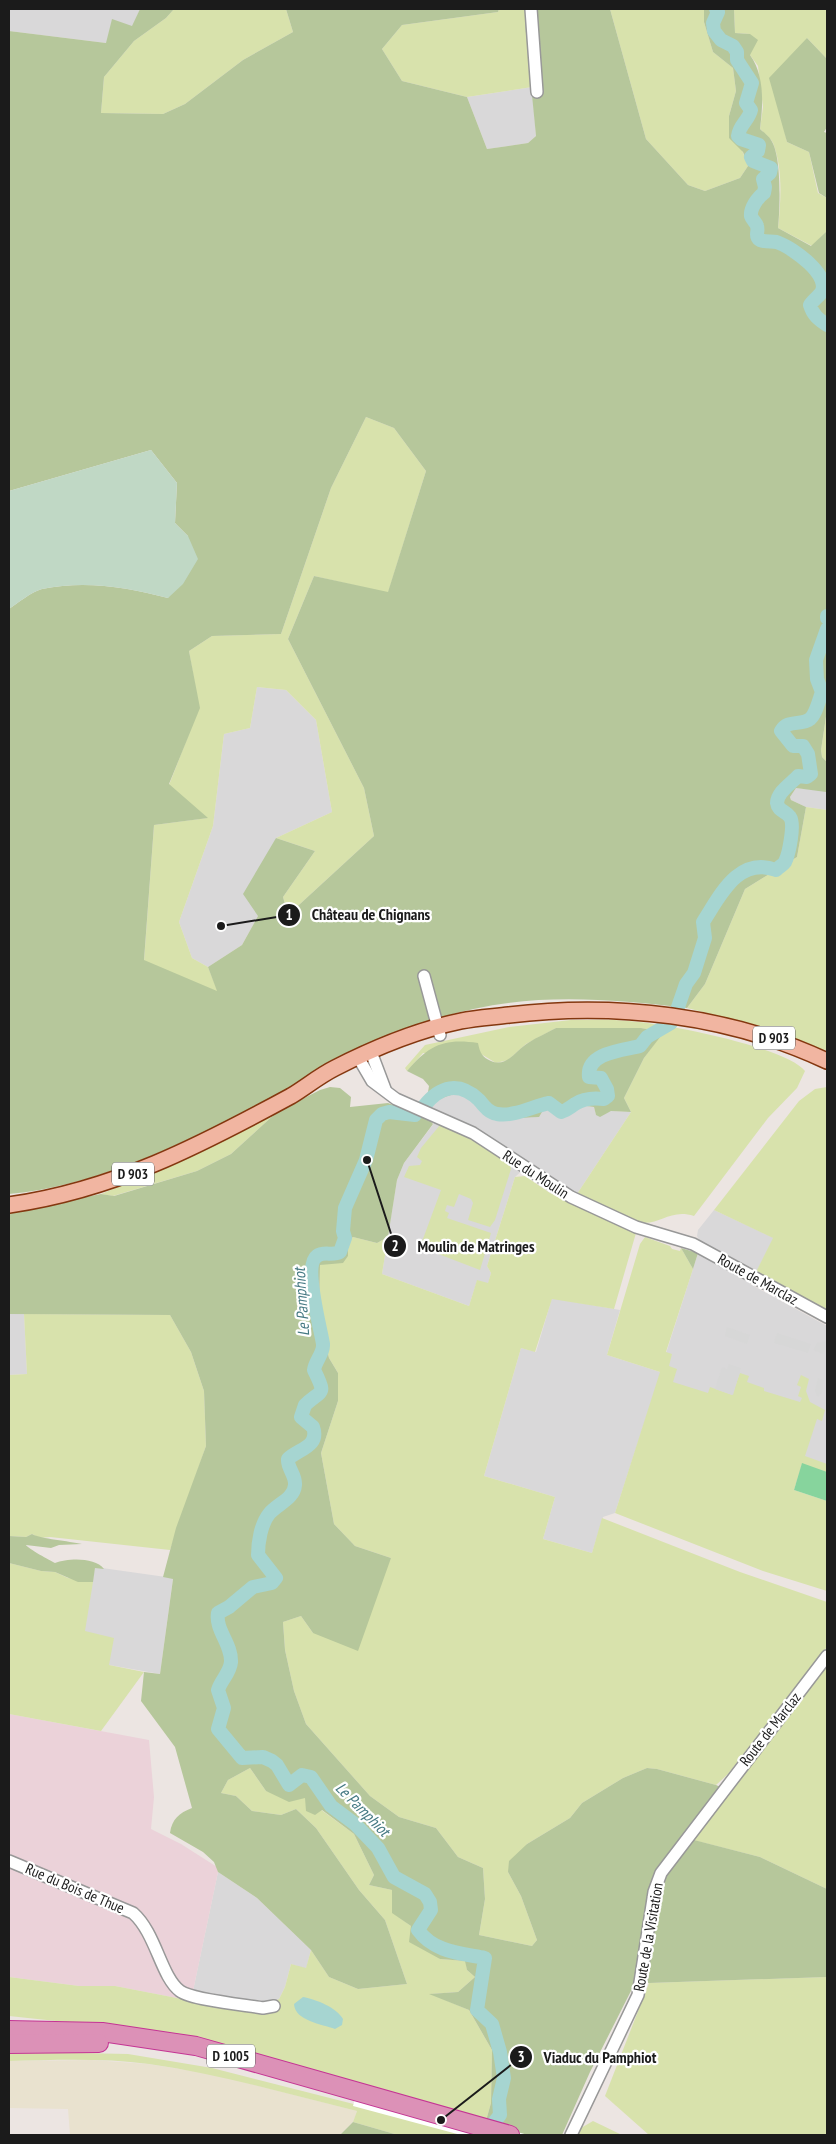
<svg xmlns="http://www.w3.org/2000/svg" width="836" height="2144" font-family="'PT Sans Narrow',sans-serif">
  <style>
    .residential { fill: #d9d8d9 }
    .commercial { fill: #ebd2d9 }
    .farmland { fill: #e9e2cf }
    .grass { fill: #d8e2ac }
    .forest { fill: #b6c79b; fill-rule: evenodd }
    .wetland { fill: #c0d8c5 }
    .pitch { fill: #87d49d }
    .parking { fill: #d7d7d7 }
    .water { fill: #a6d5d1 }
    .pier { fill: #fff }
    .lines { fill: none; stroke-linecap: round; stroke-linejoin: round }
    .river { stroke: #a6d5d1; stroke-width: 14 }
    .minor-casing { stroke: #989898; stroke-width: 14 }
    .major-casing { stroke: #84370f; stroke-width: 18 }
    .highway-casing { stroke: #c43594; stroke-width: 20 }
    .minor { stroke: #fff; stroke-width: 11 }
    .major { stroke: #f1b5a1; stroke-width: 15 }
    .highway { stroke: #dc91b7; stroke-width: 18 }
    .labels { text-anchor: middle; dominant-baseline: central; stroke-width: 4.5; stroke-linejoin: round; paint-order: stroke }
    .shield { fill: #fff; stroke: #5f5f5f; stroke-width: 1 }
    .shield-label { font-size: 14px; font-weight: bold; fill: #1b1b1b }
    .street-label { font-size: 15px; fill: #1b1b1b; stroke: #fff }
    .water-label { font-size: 16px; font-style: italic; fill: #457983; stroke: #fff }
    .leader { fill: none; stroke: #1b1b1b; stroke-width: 2 }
    .callout-dot { fill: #1b1b1b; stroke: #fff; stroke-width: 2 }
    .mark-label { font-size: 15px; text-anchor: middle; font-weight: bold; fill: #fff }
    .callout-label { font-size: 16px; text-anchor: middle; font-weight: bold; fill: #1b1b1b; stroke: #fff; stroke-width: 4.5; stroke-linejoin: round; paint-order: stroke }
  </style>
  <rect width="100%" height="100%" fill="#ece5e2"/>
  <g class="residential">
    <polygon points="9,9 140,9 133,26 106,43 9,31"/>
    <polygon points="532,87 536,136 528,143 487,149 467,97"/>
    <polygon points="257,687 286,690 316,720 332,812 276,838 258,916 242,945 208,967 192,958 179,922 213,826 224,734 250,728"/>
    <polygon points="827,781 827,810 806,807 791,800 790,797 796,788 826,791"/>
    <polygon points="458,1093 478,1101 486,1112 545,1107 571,1114 579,1105 594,1107 596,1115 611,1111 631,1112 577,1194 528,1165 515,1177 487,1266 491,1273 488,1284 477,1281 469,1306 382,1274 397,1180 404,1163 441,1114 427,1108 442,1096"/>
    <polygon points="714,1210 774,1238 750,1284 827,1326 827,1501 652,1399 615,1513 603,1517 592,1553 543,1539 555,1497 484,1476 521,1348 536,1352 552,1298 620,1310 607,1355 660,1372 701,1244 697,1236 698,1230"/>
    <polygon points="9,1314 24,1314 27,1374 9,1375"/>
    <polygon points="95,1567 173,1578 160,1674 109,1665 84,1631"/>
    <polygon points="218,1872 257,1898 311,1950 306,1969 291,1964 285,1987 279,1999 266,2004 193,1991"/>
  </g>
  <polygon class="commercial" points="9,1714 149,1740 154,1797 151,1829 181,1844 217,1867 218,1872 193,1991 182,1999 115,1986 79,1986 9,1977"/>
  <polygon class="farmland" points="92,2060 148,2064 212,2074 357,2111 353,2122 340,2135 70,2135 68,2109 9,2108 9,2061"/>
  <g class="grass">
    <polygon points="174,9 286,9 293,32 243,60 185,104 163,114 101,113 104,77 134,41 166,18"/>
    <polygon points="499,9 526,9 525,23 532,87 467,97 402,81 382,49 402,25 498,12"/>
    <polygon points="610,9 704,9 704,22 713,52 733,68 736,91 729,116 748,166 740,178 705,191 688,185 646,139"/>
    <path d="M 734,9 L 827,9 L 827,59 L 807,38 L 781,115 L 787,142 L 809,152 L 818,193 L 827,198 L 827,231 L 812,246 L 778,228 C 781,200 783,169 773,143 C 771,138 764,133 760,129 L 763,107 L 758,66 L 750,55 L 750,34 L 735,33 Z"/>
    <polygon points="366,417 394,428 426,471 388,593 314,576 288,639 364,788 374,836 288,915 283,897 315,851 276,838 332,812 316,720 286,690 257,687 250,728 224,734 213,826 179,922 192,958 208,967 218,992 144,961 154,825 207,818 169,785 199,708 189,651 212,636 281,634 331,488"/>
    <polygon points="827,710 827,762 822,757 821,750"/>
    <polygon points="806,807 827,810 826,1050 815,1048 755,1025 687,1008 705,984 745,889 797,857"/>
    <path d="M 571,1020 C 590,1020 610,1019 629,1021 C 662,1023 787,1047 805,1071 L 797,1088 L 768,1118 L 694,1216 C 669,1208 659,1227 638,1222 C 619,1217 595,1203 577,1194 L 631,1112 L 624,1098 L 644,1058 L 663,1032 L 641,1028 L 556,1028 L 526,1044 L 508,1060 L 496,1063 L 481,1054 L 423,1053 L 407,1071 L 405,1068 L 425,1045 L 509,1027 Z"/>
    <polygon points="827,1087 827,1311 756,1272 773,1238 714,1210 799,1101 815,1089"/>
    <polygon points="277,1112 231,1154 197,1171 113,1196 101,1194 181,1161"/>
    <polygon points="440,1125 475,1141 510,1164 511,1169 495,1220 490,1227 468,1220 473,1203 471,1199 459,1194 454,1207 447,1205 445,1211 449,1213 447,1218 491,1233 480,1270 420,1247 441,1190 404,1177 409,1166 420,1165 422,1161 417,1157 421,1148"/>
    <polygon points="525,1176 550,1193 636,1233 614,1309 552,1299 535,1352 521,1348 484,1476 555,1497 543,1539 592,1553 602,1518 740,1572 827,1602 827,1647 728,1774 716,1785 657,1769 647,1768 623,1778 582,1803 570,1818 527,1844 508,1872 521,1896 537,1940 532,1946 479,1935 485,1899 483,1868 458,1857 436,1828 399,1817 370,1796 306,1724 294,1691 285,1650 283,1622 301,1616 313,1633 391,1558 355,1546 334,1524 321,1453 338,1401 338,1373 329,1358 319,1317 320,1265 348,1256 348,1241 353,1237 377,1243 388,1237 382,1274 469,1306 477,1280 488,1283 491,1273 487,1266 515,1177"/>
    <polygon points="645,1237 670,1246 672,1249 680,1251 681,1248 693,1269 666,1352 672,1354 669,1366 677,1369 673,1382 708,1393 710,1387 732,1395 740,1373 749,1376 747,1382 764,1388 764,1391 800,1402 802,1398 798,1396 801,1387 797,1385 801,1375 809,1379 806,1391 810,1402 825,1410 822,1421 817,1419 805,1456 827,1464 827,1472 802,1464 794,1490 827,1501 827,1591 763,1571 615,1513 660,1372 607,1355 640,1244"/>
    <polygon points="24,1314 170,1315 191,1352 204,1391 206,1446 170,1550 50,1537 40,1538 32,1534 26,1537 9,1536 9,1375 27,1374"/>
    <polygon points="9,1563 41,1571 55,1572 68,1578 93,1582 85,1631 114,1638 109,1665 144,1672 101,1731 9,1714"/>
    <polygon points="827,1666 827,1889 760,1857 693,1840 729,1791"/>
    <polygon points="250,1768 266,1791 305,1798 354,1834 374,1875 369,1885 392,1890 392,1912 411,1926 440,1959 466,1961 467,1970 475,1977 458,1992 431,1994 469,2010 492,2050 491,2103 486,2121 132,2029 9,2016 9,1977 79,1986 115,1986 182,1999 193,1991 266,2004 279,1999 285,1987 291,1964 306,1968 311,1950 329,1977 358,1989 407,1984 385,1920 359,1890 316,1828 296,1809 281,1815 252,1811 236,1796 221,1793 228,1780"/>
    <polygon points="827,1977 827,2135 649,2135 605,2096 649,1983"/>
    <path d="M 33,2052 L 128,2054 L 212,2068 L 393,2114 L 468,2135 L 398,2135 L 353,2122 L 357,2111 C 288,2094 220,2074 149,2064 C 103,2058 56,2060 9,2061 L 9,2053 Z"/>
    <polygon points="593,2121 622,2135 578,2135 581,2128"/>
  </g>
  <g class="forest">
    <path d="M 140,9 L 174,9 L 166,18 L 134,41 L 104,77 L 101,113 L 163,114 L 185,104 L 243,60 L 293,32 L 286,9 L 499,9 L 498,12 L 402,25 L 382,49 L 402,81 L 467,97 L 487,149 L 528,143 L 536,136 L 525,23 L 526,9 L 610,9 L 646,139 L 688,185 L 705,191 L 740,178 L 748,166 L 743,152 L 729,138 L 729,116 L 736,91 L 733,68 L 713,52 L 704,22 L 704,9 L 734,9 L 735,33 L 750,34 L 758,40 L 750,55 C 765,76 763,104 760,129 C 763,132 769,136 771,140 C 782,156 780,209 778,228 L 811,246 L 827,231 L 827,710 L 821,750 L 822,757 L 827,762 L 826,792 L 796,788 L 790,797 L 791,800 L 806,807 L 797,857 L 745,889 L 705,984 L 687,1008 C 594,997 509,991 419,1025 C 400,1032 382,1042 364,1051 C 253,1103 133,1183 9,1194 L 9,609 C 18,603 31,592 42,589 C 84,580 128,587 168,598 L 188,536 L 175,523 L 177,483 L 151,450 L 9,491 L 9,31 L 106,43 L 112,19 L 132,26 ZM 366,417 L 394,428 L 426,471 L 388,592 L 314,576 L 288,639 L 364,788 L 374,836 L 288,915 L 283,897 L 315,851 L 276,838 L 243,894 L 258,916 L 242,945 L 208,967 L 217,991 L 144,960 L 154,825 L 208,818 L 169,784 L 200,708 L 189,651 L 212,636 L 281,634 L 331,488 Z"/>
    <polygon points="807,38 827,59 827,127 824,132 827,133 827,198 819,193 809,152 787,142 769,78"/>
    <path d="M 556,1028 L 641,1028 L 664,1032 L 644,1058 L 624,1098 L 631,1112 L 611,1111 L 600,1117 L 596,1115 L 594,1107 L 579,1105 L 571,1114 L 561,1116 L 545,1107 L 539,1117 C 526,1117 509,1120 496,1118 C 487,1116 484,1108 479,1103 C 462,1086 442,1096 427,1108 L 422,1106 L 427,1098 L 429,1086 L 423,1079 L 407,1071 C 429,1045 444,1038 478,1043 C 480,1053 482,1057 491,1061 C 507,1068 516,1050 528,1043 C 537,1037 547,1033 556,1028 Z"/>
    <path d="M 330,1087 L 340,1088 L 351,1097 L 350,1107 L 388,1103 L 429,1119 L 433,1124 L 404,1163 L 397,1180 L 388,1237 L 377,1243 L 353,1237 L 348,1241 L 348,1256 L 343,1263 L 320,1265 L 319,1318 L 329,1358 L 338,1373 L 338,1401 L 321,1453 L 334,1524 L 355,1546 L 391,1558 L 358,1651 L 313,1633 L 301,1616 L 283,1622 L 285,1650 L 294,1691 L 306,1724 L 370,1796 L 399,1817 L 436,1828 L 458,1857 L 483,1868 L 485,1899 L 479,1935 L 532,1946 L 537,1940 L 521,1896 L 508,1872 L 509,1861 L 527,1844 L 570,1818 L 582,1803 L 623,1778 L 647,1768 L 657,1769 L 716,1785 L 729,1791 L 694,1840 L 760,1857 L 827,1889 L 827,1977 L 649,1983 L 636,1981 L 590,2072 L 562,2135 L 482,2135 L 491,2103 L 492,2050 L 469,2010 L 429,1994 L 458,1992 L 475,1977 L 467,1970 L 465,1961 L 440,1959 L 409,1942 L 411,1926 L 392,1913 L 392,1890 L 369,1885 L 374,1875 L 354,1834 L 322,1810 L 315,1815 L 306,1811 L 305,1798 L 289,1802 L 266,1791 L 250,1768 L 228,1780 L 221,1793 L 236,1796 L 252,1811 L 281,1815 L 296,1809 L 316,1828 L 359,1890 L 385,1920 L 407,1984 L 358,1989 L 329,1977 L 311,1950 L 257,1898 L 218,1872 L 214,1862 L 203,1852 L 170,1833 C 172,1819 179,1813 192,1808 L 175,1747 L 141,1701 L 144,1672 L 160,1674 L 173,1579 L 163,1577 L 176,1528 L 206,1446 L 204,1391 L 191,1352 L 170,1315 L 9,1314 L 9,1217 L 11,1212 L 101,1194 L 114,1196 L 197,1171 L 231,1154 L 277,1112 L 320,1090 Z"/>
    <polygon points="681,1248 698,1253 693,1269"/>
    <path d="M 32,1534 C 41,1539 69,1541 82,1544 L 59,1545 L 51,1548 L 26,1545 C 27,1548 51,1561 55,1563 C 68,1558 95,1557 104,1569 L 95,1568 L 93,1582 L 78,1582 L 55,1572 L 41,1571 L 9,1563 L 9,1536 L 26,1537 Z"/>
    <polygon points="353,2122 398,2135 340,2135"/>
  </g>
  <path class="wetland" d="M 151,450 L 177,483 L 175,523 L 188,536 L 198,559 L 183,584 L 168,598 C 128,587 84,580 42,589 C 31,592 18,603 9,609 L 9,491 Z"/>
  <polygon class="pitch" points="802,1463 827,1472 827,1501 794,1490"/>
  <g class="parking">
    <polygon points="727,1327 750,1335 747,1344 725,1336"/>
    <polygon points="777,1333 811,1344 808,1353 774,1343"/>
    <polygon points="827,1341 827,1346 823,1354 813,1350 817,1343"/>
    <polygon points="729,1364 741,1368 733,1395 715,1389 722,1367 727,1369"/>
    <polygon points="818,1378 824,1380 822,1393 817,1397 815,1390"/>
  </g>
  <path class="water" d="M 303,1997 C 317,2000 336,2007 343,2019 L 342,2025 L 335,2029 C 322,2024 295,2021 294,2004 Z"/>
  <polygon class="pier" points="358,2088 528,2135 461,2135 353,2106"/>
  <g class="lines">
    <g class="river">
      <path d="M 716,9 L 718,12 L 713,23 L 714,31 L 721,40 L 733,46 L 737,52 L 737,60 L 752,83 L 746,103 L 751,110 C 749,120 739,125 738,136 L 741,139 L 759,145 L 758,151 L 751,157 L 753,161 L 771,168 L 770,173 L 763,179 L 765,187 L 764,193 C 758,197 750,208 751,216 C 752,220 756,222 757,226 C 759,232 754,236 760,240 C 767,243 774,240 779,243 C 793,248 832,276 821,293 C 818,297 813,300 810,305 C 813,315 818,319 827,325"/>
      <polyline points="827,616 827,618"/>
      <path d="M 677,1010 L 686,984 L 694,973 L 705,938 L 703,922 C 720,896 738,856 776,870 C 779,867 783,865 785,862 C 789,854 795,824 790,817 C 786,811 778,811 777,803 C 777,792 792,783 798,776 L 807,777 L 811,774 L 808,754 L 803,746 L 793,746 L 781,731 C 788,719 801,726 810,719 C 816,714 819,700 822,692 L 817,679 L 816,660 L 827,629"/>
      <path d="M 424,1106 C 440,1086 459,1081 479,1100 C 484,1106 488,1112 497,1114 C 514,1117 533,1106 549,1103 L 561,1112 C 568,1110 570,1107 575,1104 C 584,1098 595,1098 604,1099 L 608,1096 L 607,1089 L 601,1078 L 589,1077 C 586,1052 625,1050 640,1046 L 647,1037 L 671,1023"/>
      <path d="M 415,1115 L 389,1112 L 382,1114 L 376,1120 L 366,1160 L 345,1208 L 343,1231 L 345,1238 L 340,1252 C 333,1256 323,1251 317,1256 C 303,1265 321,1330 323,1344 C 324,1353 315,1361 314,1370 C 327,1396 322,1389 305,1405 L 301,1417 L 313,1427 C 320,1447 298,1449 288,1459 C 287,1468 296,1475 295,1485 C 294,1499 277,1504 269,1514 C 261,1524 258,1542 258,1555 L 276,1578 L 272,1583 L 253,1587 L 229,1607 L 218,1613 C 215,1630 232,1644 231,1662 C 230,1673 221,1680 218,1690 L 224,1708 L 218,1729 L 242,1758 L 263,1757 L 272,1761 L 277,1765 L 289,1785 L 302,1775 L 311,1777 L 331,1806 L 355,1824 L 378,1848 L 394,1877 L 425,1894 L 430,1902 L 431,1910 L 418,1930 C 434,1952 459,1953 485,1958 L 477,2010 L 492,2024 L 500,2052 L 504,2078 L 499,2099 L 500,2115 L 488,2130 L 490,2135"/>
    </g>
    <defs>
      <g id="minor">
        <polyline points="531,9 537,92"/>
        <polyline points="424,976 440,1035"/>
        <polyline points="371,1052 385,1089"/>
        <polyline points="358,1057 372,1081 396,1099 473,1133 571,1197 636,1227 693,1244 827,1317"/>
        <path d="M 9,1861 L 133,1913 C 156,1933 161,1977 180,1991 C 192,2000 246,2005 263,2008 L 274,2006"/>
        <polyline points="571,2135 638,1995 654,1892 661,1873 827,1656"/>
      </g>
      <path id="major" d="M 9,1205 C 114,1190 199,1146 291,1096 C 306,1087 319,1076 335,1068 C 374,1048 418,1030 461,1021 C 477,1018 493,1017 509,1015 C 616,1002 729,1015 827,1061"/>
      <g id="highway">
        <polyline points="9,2030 102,2032 196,2046 510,2135"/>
        <polyline points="9,2044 99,2043"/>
      </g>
    </defs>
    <use href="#minor" class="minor-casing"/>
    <use href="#major" class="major-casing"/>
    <use href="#highway" class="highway-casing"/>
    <use href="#minor" class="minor"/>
    <use href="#major" class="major"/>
    <use href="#highway" class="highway"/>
  </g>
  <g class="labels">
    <g class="shield">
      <rect x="753" y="1026.5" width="42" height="23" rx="4"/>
      <rect x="112" y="1162.5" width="42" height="23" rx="4"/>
      <rect x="207" y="2044.5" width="48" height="23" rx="4"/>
    </g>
    <g class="shield-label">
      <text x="774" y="1038">D 903</text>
      <text x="133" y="1174">D 903</text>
      <text x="231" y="2056">D 1005</text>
    </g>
    <g class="street-label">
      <text transform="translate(536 1174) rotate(33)">Rue du Moulin</text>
      <text transform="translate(758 1279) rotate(29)">Route de Marclaz</text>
      <text transform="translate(770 1729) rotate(-52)">Route de Marclaz</text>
      <text transform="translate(75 1888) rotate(23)">Rue du Bois de Thue</text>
      <text transform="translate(648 1937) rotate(-80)">Route de la Visitation</text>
    </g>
    <g class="water-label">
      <text transform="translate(301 1302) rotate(-94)">Le Pamphiot</text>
      <text transform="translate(363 1809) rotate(45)">Le Pamphiot</text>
    </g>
  </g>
  <path class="leader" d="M221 926L289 915M367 1160L395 1246M441 2120L521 2057"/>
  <g class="callout-dot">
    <circle cx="221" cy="926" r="5"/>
    <circle cx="367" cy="1160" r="5"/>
    <circle cx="441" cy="2120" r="5"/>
    <circle cx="289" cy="915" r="12"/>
    <circle cx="395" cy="1246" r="12"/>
    <circle cx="521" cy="2057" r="12"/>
  </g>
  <g class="mark-label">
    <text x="289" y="920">1</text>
    <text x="395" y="1251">2</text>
    <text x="521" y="2062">3</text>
  </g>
  <g class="callout-label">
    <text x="371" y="920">Château de Chignans</text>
    <text x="476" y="1252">Moulin de Matringes</text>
    <text x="600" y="2063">Viaduc du Pamphiot</text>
  </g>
  <rect width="836" height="2144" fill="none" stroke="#1b1b1b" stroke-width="20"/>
</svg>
